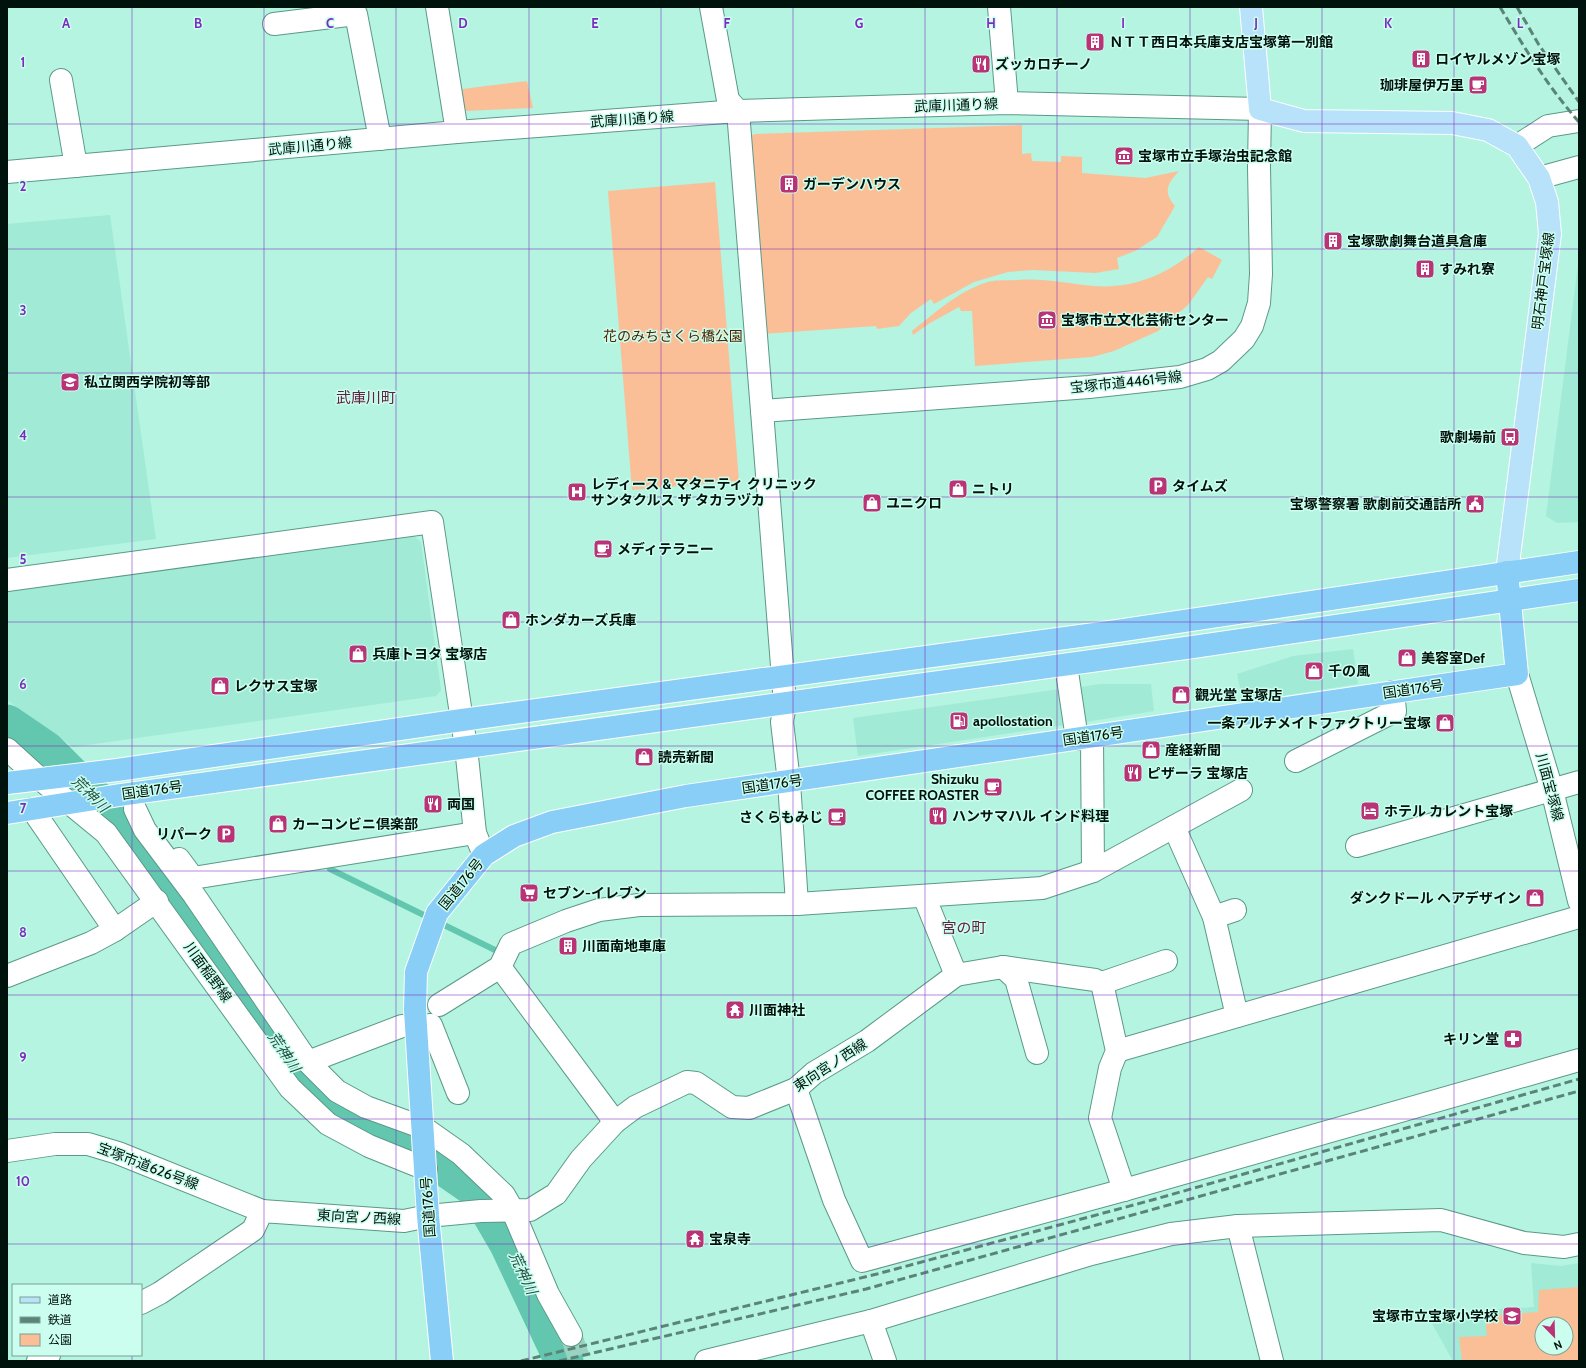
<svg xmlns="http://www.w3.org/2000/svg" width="1586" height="1368" font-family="Cabin,'Noto Sans JP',sans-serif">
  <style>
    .built { fill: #a1ead5; fill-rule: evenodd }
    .green { fill: #fbbf97; fill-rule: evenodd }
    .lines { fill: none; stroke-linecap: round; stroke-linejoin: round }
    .stream { stroke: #62c7ae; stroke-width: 6 }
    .river { stroke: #62c7ae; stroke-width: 39 }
    .street-tunnel { stroke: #99d2c1; stroke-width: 22; stroke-dasharray: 22 11; stroke-linecap: butt }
    .street-casing { stroke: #5b9988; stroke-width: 24 }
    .secondary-casing { stroke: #5b9988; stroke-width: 24 }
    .primary-casing { stroke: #fff; stroke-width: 24 }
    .highway-casing { stroke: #fff; stroke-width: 24 }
    .street { stroke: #fff; stroke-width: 22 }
    .secondary { stroke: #fff; stroke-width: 22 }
    .primary { stroke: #b8e2fa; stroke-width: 22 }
    .highway { stroke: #89cef6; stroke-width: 22 }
    .rail { stroke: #5b8478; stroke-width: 3; stroke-dasharray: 8 4; stroke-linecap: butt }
    .grid { fill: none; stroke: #7b2cbf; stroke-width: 1; stroke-opacity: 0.55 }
    .labels { text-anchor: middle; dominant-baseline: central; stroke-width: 3; stroke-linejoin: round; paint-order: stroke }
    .poi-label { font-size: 14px; font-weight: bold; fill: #00120c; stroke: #cbfeee; text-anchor: start }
    .street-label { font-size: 14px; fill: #00120c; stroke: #cbfeee }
    .park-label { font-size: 14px; fill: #502400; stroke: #cbfeee }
    .neighbourhood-label { font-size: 15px; fill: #62213f; stroke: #cbfeee }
    .water-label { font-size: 15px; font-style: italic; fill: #285449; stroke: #cbfeee }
    .grid-label { font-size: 13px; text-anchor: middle; font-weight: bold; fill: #7b2cbf; stroke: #cbfeee; stroke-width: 3; stroke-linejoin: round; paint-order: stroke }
  </style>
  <rect width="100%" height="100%" fill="#b4f4e1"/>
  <g class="built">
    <polygon points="110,215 156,539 7,558 7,224"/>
    <polygon points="1579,257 1579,522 1557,523 1546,516"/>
    <polygon points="414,536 421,542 441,690 436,696 73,747 7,700 7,588"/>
    <polygon points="1353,649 1358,684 1243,702 1237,674 1293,656"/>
    <polygon points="1100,684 1151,684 1154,711 1079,723 1074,688"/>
    <polygon points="1060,689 1065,725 858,756 853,718"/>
    <path d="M 1531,1263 L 1561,1266 L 1579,1263 L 1579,1361 L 1453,1361 L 1430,1320 L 1459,1312 L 1534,1307 ZM 1542,1324 L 1566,1324 L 1566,1348 L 1542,1348 Z"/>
  </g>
  <g class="green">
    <polygon points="527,81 533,108 465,111 462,89"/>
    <path d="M 1022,125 L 1022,154 L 1031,153 L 1032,161 L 1061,162 L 1061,156 L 1082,157 L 1082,173 L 1145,178 L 1179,171 C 1167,184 1163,192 1175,206 L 1157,237 L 1135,251 L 1117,258 L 1119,269 L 1095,273 L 1033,270 L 1008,272 L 974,282 L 934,304 L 931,299 L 911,313 L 899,326 L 877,329 L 876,326 L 762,334 L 745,138 L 755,134 Z"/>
    <polygon points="715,182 739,481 632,490 608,191"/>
    <path d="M 1199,247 L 1222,260 L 1212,279 L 1208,277 L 1188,305 L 1158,331 L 1114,351 L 1092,357 L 975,366 L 972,311 L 961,311 L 959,307 L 930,323 L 913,335 L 912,331 C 935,313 957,292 985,283 C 995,279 1008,281 1018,280 C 1044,278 1068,284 1094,286 C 1134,289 1169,274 1199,247 Z"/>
    <path d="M 1579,1287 L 1579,1361 L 1462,1361 L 1459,1337 L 1487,1336 L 1485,1316 L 1538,1312 L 1539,1290 ZM 1542,1324 L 1566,1324 L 1566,1348 L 1542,1348 Z"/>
  </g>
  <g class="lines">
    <polyline class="stream" points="330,869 497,951"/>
    <polyline class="river" points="7,724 45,750 124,828 175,888 284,1055 301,1079 344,1113 403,1138 477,1189 509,1244 564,1361"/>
    <polyline class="street-tunnel" points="571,1335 580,1361"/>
    <defs>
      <g id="street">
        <polyline points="437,7 457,132"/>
        <polyline points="711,7 728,100 738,111 762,411"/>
        <polyline points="999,7 1007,103"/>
        <polyline points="274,24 356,14 380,139"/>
        <polyline points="61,80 76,166"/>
        <polyline points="1517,146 1548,126 1579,121"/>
        <polyline points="7,172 457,132 738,111 1007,103 1260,109"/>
        <polyline points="1539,178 1579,167"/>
        <polyline points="7,580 432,522 466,747"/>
        <polyline points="1066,665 1077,739"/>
        <polyline points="785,704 782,722 789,782 797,904"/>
        <polyline points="1092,737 1093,871"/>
        <polyline points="7,749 39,778 106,833 290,1088 328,1124 369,1146 426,1169"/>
        <polyline points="1296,761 1395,711 1393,692"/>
        <polyline points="32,809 115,930"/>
        <polyline points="135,809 145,830 194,895 308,1062 337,1091 366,1107 424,1128 461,1154 504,1195 512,1209 548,1294 571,1335"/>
        <polyline points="1174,827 1214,917 1237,1016"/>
        <polyline points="1357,846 1579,782"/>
        <polyline points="179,859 193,878 475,833"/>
        <polyline points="1214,917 1235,910"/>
        <polyline points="500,967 615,1122"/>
        <polyline points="1003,967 1016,979 1037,1053"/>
        <polyline points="956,975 1003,967 1095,980 1102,983 1117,1051 1110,1068 1100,1118 1124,1190"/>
        <polyline points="7,976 91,943 115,930 157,901"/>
        <polyline points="1102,983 1166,961"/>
        <polyline points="439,1005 500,967 511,944 566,921 599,910 639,905 797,904 1042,888 1093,871 1241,790"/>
        <polyline points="417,1027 431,1025 458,1093"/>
        <polyline points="1117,1051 1579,917"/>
        <polyline points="308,1062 402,1026"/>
        <polyline points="796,1089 834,1200 862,1261 1124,1190 1579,1060"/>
        <polyline points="7,1151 55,1144 88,1144 118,1153 262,1211"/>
        <polyline points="1238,1226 1272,1361"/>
        <polyline points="141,1303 160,1293 253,1230 262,1211 404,1221 428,1216 481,1211 530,1210 556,1194 581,1159 615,1122 635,1107 687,1082 696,1083 732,1107 749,1108 796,1089 814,1073 867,1041 956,975 924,896"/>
        <polyline points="871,1321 885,1361"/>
        <polyline points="38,1361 49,1355"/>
        <polyline points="706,1361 871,1321 1091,1254 1171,1234 1238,1226 1441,1220 1524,1243 1564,1247 1579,1244"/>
      </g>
      <g id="secondary">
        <polyline points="1517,674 1552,790 1579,901"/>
        <polyline points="785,704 762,411 1089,387 1180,377 1207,369 1221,361 1244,339 1252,326 1259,303 1261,274 1259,167 1260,109"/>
        <polyline points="466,747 475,833 484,855"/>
      </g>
      <polyline id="primary" points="1251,7 1260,109 1304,121 1452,123 1488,130 1517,146 1539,178 1547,202 1550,234 1507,572"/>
      <g id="highway">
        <polyline points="7,783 117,770 462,720 1117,631 1579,562"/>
        <polyline points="7,813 120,795 1193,647 1579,590"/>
        <polyline points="442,1361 428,1216 415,1010 416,972 437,913 484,855 514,836 552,822 686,796 1517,674 1507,572"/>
      </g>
    </defs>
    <use href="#street" class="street-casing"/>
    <use href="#secondary" class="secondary-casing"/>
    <use href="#primary" class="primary-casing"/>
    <use href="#highway" class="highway-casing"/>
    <use href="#street" class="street"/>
    <use href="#secondary" class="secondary"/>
    <use href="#primary" class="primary"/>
    <use href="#highway" class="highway"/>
    <g class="rail">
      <path d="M 1500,7 C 1524,47 1548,87 1579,122"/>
      <polyline points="1517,7 1539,45 1579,102"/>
      <polyline points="521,1361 877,1274 1152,1200 1579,1079"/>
      <polyline points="559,1361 866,1289 1579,1091"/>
    </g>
  </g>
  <path class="grid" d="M 132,7 L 132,1285M 264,7 L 264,1361M 396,7 L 396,1361M 529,7 L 529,1361M 661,7 L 661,1361M 793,7 L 793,1361M 925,7 L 925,1361M 1057,7 L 1057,1361M 1190,7 L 1190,1361M 1322,7 L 1322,1361M 1454,7 L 1454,1361M 7,124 L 1579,124M 7,249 L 1579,249M 7,373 L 1579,373M 7,497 L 1579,497M 7,622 L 1579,622M 7,746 L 1579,746M 7,871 L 1579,871M 7,995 L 1579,995M 7,1119 L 1579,1119M 7,1244 L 1579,1244M 132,1355 L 132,1361"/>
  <defs>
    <symbol id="building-square" viewBox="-11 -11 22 22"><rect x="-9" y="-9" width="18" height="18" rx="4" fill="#b93376" stroke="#cbfeee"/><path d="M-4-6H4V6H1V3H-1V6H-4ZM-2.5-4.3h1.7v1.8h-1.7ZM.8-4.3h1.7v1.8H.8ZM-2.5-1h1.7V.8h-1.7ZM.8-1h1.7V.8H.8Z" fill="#fff"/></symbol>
    <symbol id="restaurant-square" viewBox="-11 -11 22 22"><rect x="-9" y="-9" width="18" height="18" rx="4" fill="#b93376" stroke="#cbfeee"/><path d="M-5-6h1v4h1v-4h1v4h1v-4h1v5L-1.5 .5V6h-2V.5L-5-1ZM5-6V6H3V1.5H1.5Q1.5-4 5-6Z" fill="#fff"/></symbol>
    <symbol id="cafe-square" viewBox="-11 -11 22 22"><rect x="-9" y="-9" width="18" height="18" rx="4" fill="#b93376" stroke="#cbfeee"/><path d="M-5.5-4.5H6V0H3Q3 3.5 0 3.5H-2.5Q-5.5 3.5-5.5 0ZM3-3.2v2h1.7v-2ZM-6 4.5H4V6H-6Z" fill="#fff"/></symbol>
    <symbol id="museum-square" viewBox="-11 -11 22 22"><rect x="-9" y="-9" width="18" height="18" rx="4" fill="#b93376" stroke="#cbfeee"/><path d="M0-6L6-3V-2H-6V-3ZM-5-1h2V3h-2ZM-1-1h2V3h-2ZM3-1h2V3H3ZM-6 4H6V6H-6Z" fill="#fff"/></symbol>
    <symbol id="school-square" viewBox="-11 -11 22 22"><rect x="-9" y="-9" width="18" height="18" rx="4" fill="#b93376" stroke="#cbfeee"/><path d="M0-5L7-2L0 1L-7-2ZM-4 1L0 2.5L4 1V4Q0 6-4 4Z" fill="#fff"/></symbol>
    <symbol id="bus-square" viewBox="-11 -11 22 22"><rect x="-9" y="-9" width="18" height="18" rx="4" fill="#b93376" stroke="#cbfeee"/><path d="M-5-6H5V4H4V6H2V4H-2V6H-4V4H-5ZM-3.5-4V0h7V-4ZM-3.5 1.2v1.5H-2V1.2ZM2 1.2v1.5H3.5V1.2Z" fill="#fff"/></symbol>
    <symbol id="parking-square" viewBox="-11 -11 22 22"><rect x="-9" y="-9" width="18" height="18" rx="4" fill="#b93376" stroke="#cbfeee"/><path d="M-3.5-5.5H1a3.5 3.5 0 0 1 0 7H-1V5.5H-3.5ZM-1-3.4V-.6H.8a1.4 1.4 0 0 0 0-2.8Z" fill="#fff"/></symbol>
    <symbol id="shop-square" viewBox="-11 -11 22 22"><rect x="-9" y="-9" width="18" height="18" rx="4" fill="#b93376" stroke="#cbfeee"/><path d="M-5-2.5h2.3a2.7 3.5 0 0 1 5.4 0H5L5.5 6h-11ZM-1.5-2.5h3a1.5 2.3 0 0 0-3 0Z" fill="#fff"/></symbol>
    <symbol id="hospital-square" viewBox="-11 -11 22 22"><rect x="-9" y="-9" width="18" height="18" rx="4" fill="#b93376" stroke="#cbfeee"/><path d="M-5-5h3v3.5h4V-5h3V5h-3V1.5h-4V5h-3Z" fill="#fff"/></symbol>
    <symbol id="civic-square" viewBox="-11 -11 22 22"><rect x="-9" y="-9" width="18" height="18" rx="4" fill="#b93376" stroke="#cbfeee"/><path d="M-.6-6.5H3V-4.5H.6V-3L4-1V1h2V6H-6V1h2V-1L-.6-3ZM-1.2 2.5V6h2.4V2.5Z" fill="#fff"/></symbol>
    <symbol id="fuel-square" viewBox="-11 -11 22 22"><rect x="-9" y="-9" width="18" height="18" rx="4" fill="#b93376" stroke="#cbfeee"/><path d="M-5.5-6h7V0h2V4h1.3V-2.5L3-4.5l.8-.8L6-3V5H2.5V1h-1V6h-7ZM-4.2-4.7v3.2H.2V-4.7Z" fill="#fff"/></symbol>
    <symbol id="hotel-square" viewBox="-11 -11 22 22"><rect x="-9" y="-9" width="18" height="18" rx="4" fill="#b93376" stroke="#cbfeee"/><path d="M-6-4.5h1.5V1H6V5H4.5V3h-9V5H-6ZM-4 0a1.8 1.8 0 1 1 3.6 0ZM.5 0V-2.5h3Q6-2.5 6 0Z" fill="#fff"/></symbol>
    <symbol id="supermarket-square" viewBox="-11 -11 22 22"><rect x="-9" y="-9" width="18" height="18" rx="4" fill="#b93376" stroke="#cbfeee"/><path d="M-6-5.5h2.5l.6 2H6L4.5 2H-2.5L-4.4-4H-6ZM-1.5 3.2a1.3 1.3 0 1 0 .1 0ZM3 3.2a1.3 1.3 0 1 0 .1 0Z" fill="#fff"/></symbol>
    <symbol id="temple-square" viewBox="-11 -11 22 22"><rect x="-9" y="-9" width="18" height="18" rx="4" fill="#b93376" stroke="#cbfeee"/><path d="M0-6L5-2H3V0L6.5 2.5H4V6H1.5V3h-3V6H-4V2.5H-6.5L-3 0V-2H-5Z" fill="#fff"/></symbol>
    <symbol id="pharmacy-square" viewBox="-11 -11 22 22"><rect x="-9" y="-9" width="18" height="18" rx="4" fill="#b93376" stroke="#cbfeee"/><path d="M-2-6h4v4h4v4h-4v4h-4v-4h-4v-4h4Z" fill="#fff"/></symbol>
  </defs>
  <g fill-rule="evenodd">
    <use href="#building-square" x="1084" y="31" width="22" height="22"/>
    <use href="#building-square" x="1410" y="48" width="22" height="22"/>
    <use href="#restaurant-square" x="970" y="53" width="22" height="22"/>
    <use href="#cafe-square" x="1467" y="74" width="22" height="22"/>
    <use href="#museum-square" x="1113" y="145" width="22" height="22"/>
    <use href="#building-square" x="778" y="173" width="22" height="22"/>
    <use href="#building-square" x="1322" y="230" width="22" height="22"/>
    <use href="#building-square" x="1414" y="258" width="22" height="22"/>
    <use href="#museum-square" x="1036" y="309" width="22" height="22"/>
    <use href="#school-square" x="59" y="371" width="22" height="22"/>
    <use href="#bus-square" x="1499" y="426" width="22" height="22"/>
    <use href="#parking-square" x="1147" y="475" width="22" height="22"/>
    <use href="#shop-square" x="947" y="478" width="22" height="22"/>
    <use href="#hospital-square" x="566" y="481" width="22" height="22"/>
    <use href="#shop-square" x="861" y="492" width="22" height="22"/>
    <use href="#civic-square" x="1464" y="493" width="22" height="22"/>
    <use href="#cafe-square" x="592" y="538" width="22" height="22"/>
    <use href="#shop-square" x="500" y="609" width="22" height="22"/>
    <use href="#shop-square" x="347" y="643" width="22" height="22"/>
    <use href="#shop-square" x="1396" y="647" width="22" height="22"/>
    <use href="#shop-square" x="1303" y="660" width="22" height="22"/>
    <use href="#shop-square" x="209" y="675" width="22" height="22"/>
    <use href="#shop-square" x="1170" y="684" width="22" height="22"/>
    <use href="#fuel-square" x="948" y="710" width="22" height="22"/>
    <use href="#shop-square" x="1434" y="712" width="22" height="22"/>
    <use href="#shop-square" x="1140" y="739" width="22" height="22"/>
    <use href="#shop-square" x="633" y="746" width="22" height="22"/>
    <use href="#restaurant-square" x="1122" y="762" width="22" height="22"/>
    <use href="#cafe-square" x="982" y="776" width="22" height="22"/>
    <use href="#restaurant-square" x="422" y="793" width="22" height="22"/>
    <use href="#hotel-square" x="1359" y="800" width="22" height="22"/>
    <use href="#restaurant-square" x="927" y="805" width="22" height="22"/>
    <use href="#cafe-square" x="826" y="806" width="22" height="22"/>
    <use href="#shop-square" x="267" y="813" width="22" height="22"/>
    <use href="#parking-square" x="215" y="823" width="22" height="22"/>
    <use href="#supermarket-square" x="518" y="882" width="22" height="22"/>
    <use href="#shop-square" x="1524" y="887" width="22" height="22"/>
    <use href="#building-square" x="557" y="935" width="22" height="22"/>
    <use href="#temple-square" x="724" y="999" width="22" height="22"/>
    <use href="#pharmacy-square" x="1502" y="1028" width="22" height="22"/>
    <use href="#temple-square" x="684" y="1228" width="22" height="22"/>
    <use href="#school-square" x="1501" y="1305" width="22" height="22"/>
  </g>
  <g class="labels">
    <g class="poi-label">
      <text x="1109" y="42">ＮＴＴ西日本兵庫支店宝塚第一別館</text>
      <text x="1435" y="59">ロイヤルメゾン宝塚</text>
      <text x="995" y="64">ズッカロチーノ</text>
      <text x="1464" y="85" text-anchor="end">珈琲屋伊万里</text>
      <text x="1138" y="156">宝塚市立手塚治虫記念館</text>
      <text x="803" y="184">ガーデンハウス</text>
      <text x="1347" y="241">宝塚歌劇舞台道具倉庫</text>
      <text x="1439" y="269">すみれ寮</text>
      <text x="1061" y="320">宝塚市立文化芸術センター</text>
      <text x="84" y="382">私立関西学院初等部</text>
      <text x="1496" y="437" text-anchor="end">歌劇場前</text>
      <text x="591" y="484">レディース &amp; マタニティ クリニック<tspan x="591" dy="16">サンタクルス ザ タカラヅカ</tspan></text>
      <text x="1172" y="486">タイムズ</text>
      <text x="972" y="489">ニトリ</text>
      <text x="886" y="503">ユニクロ</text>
      <text x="1461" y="504" text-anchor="end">宝塚警察署 歌劇前交通詰所</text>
      <text x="617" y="549">メディテラニー</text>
      <text x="525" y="620">ホンダカーズ兵庫</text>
      <text x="372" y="654">兵庫トヨタ 宝塚店</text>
      <text x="1421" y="658">美容室Def</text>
      <text x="1328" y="671">千の風</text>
      <text x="234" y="686">レクサス宝塚</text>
      <text x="1195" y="695">觀光堂 宝塚店</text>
      <text x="973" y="721">apollostation</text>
      <text x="1431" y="723" text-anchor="end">一条アルチメイトファクトリー宝塚</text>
      <text x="1165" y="750">産経新聞</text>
      <text x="658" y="757">読売新聞</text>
      <text x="1147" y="773">ピザーラ 宝塚店</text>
      <text x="979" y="779" text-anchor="end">Shizuku<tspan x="979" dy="16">COFFEE ROASTER</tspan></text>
      <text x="447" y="804">両国</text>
      <text x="1384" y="811">ホテル カレント宝塚</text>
      <text x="952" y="816">ハンサマハル インド料理</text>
      <text x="823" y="817" text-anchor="end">さくらもみじ</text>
      <text x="292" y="824">カーコンビニ倶楽部</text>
      <text x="212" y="834" text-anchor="end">リパーク</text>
      <text x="543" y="893">セブン-イレブン</text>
      <text x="1521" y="898" text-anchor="end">ダンクドール ヘアデザイン</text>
      <text x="582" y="946">川面南地車庫</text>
      <text x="749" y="1010">川面神社</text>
      <text x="1499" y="1039" text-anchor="end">キリン堂</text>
      <text x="709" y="1239">宝泉寺</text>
      <text x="1498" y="1316" text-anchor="end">宝塚市立宝塚小学校</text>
    </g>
    <g class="street-label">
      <text transform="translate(956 105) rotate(-2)">武庫川通り線</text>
      <text transform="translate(632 119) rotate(-4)">武庫川通り線</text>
      <text transform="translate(310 146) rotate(-5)">武庫川通り線</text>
      <text transform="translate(1543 281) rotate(-83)">明石神戸宝塚線</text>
      <text transform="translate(1126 382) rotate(-6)">宝塚市道4461号線</text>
      <text transform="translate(1413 689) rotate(-8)">国道176号</text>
      <text transform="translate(1093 736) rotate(-8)">国道176号</text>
      <text transform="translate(772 784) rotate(-8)">国道176号</text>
      <text transform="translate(1550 787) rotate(75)">川面宝塚線</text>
      <text transform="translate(152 790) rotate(-8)">国道176号</text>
      <text transform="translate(461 884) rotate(-51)">国道176号</text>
      <text transform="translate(208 972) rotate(54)">川面稲野線</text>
      <text transform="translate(830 1065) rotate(-33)">東向宮ノ西線</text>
      <text transform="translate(148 1166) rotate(21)">宝塚市道626号線</text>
      <text transform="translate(428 1207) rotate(-94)">国道176号</text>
      <text transform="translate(359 1217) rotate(3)">東向宮ノ西線</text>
    </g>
    <g class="park-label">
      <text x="673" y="336">花のみちさくら橋公園</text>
    </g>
    <g class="neighbourhood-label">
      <text x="366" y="398">武庫川町</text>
      <text x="964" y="928">宮の町</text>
    </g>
    <g class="water-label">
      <text transform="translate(90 794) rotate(45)">荒神川</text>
      <text transform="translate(284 1052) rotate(56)">荒神川</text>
      <text transform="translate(523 1273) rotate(65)">荒神川</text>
    </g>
  </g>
  <g class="grid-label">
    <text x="66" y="28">A</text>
    <text x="198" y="28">B</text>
    <text x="330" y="28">C</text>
    <text x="463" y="28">D</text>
    <text x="595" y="28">E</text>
    <text x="727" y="28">F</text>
    <text x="859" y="28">G</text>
    <text x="991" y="28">H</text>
    <text x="1123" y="28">I</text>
    <text x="1256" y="28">J</text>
    <text x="1388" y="28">K</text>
    <text x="1520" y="28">L</text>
    <text x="23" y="67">1</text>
    <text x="23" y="191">2</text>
    <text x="23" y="315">3</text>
    <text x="23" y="440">4</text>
    <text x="23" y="564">5</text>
    <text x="23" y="689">6</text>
    <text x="23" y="813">7</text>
    <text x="23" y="937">8</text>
    <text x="23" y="1062">9</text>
    <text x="23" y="1186">10</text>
  </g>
  <rect width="1586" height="1368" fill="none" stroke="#00120c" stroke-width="16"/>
  <rect x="12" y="1284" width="130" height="72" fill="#cbfeee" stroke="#7aa094"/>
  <rect x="20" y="1297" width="20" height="6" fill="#b8e2fa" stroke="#7aa094"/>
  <text x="48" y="1304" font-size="12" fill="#00120c">道路</text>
  <rect x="20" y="1317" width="20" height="6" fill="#5b8478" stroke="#7aa094"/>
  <text x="48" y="1324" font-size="12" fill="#00120c">鉄道</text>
  <rect x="20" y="1334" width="20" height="12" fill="#fbbf97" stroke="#7aa094"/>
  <text x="48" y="1344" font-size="12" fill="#00120c">公園</text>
  <g transform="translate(1554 1336) rotate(157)"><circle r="19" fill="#cbfeee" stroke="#7aa094"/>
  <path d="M0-3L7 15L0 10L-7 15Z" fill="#b93376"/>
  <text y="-6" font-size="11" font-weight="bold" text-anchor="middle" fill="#00120c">N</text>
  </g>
</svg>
